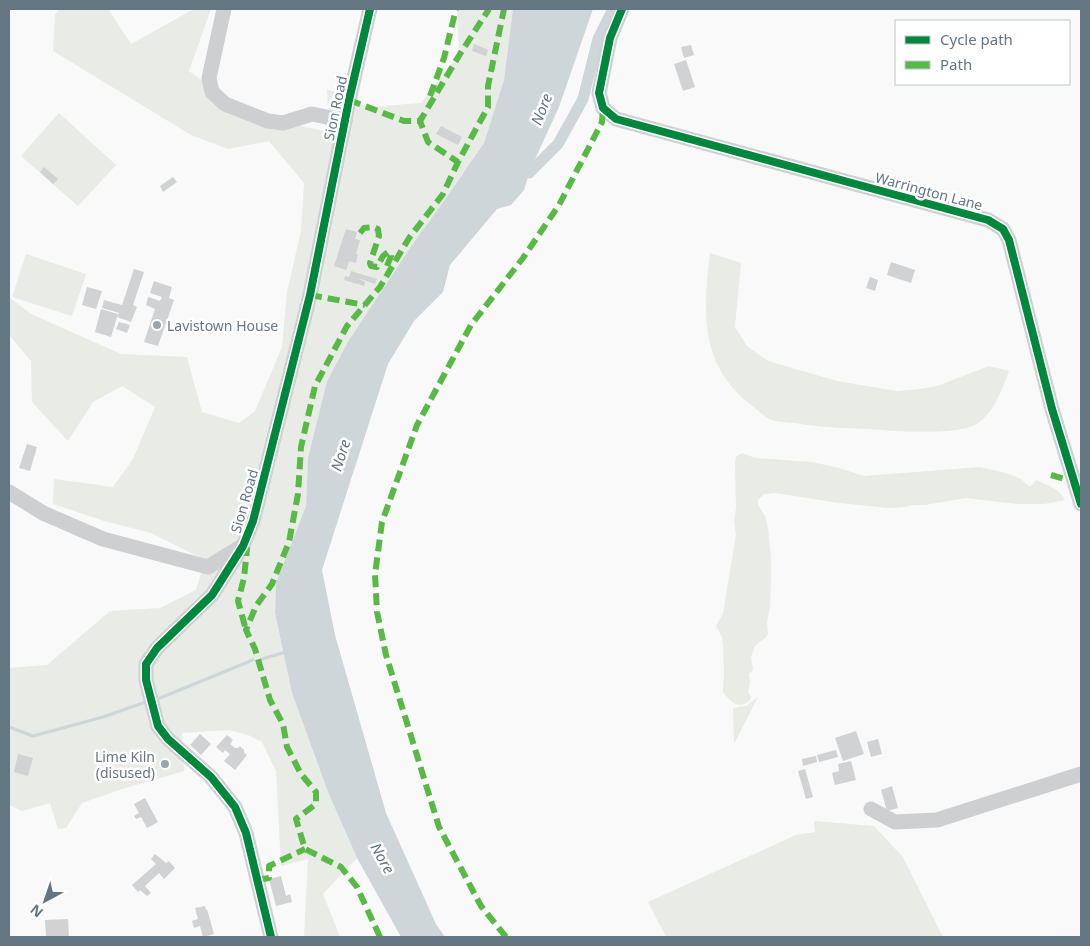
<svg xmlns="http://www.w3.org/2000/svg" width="1090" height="946" font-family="'Noto Sans',sans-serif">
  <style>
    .green { fill: #e8ebe6 }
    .water { fill: #ced6d9 }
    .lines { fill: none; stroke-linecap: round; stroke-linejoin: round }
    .stream { stroke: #ced6d9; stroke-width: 3 }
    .canal { stroke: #ced6d9; stroke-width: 11 }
    .building { fill: #d0d2d3 }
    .minor { stroke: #cecfd0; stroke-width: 15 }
    .quiet { stroke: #58b947; stroke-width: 6; stroke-dasharray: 12 6; stroke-linecap: butt }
    .cycleway-casing { stroke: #fff; stroke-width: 11 }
    .cycleway { stroke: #00873e; stroke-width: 8 }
    .poi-dot { fill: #99a4ac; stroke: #fff; stroke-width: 2 }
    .labels { text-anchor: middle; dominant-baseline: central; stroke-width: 5; stroke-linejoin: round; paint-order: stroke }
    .street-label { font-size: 14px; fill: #657683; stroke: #fff }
    .poi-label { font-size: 14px; fill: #657683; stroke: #fff; text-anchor: start }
    .water-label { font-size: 15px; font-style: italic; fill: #60757c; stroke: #fff }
  </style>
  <rect width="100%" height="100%" fill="#f9f9f9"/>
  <g class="green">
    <polygon points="60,9 108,9 131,44 194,9 211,9 189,71 249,115 329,132 327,89 368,107 421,103 459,54 457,9 513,9 504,80 484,143 446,198 412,245 349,340 327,381 308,458 306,506 276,583 275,613 292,693 328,792 357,858 323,894 340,937 304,937 308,859 281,866 276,771 262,742 248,735 230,730 182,733 184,771 122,789 82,803 66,828 58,829 50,803 22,811 9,805 9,668 47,665 110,611 160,608 196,590 205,560 151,533 104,521 53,504 54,479 113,487 133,459 155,407 122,386 93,402 68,441 32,402 31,361 9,335 9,297 31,314 121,354 187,357 202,412 239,423 255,411 282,347 287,292 301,231 304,183 269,141 228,149 191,135 53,51 55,14"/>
    <polygon points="59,113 116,165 78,206 21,156"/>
    <path d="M 710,253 L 741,263 L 735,327 L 747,346 L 768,361 L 837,381 L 897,391 L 920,389 L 937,386 L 989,366 L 1009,371 C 1002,389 995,411 978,423 C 962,435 904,432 882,430 C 853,428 823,428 795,423 C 787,422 779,422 772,420 C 765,418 757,409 751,405 C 699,364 703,312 710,253 Z"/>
    <polygon points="26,254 86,274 72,316 12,297"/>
    <path d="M 742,453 L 755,458 L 812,462 L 839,468 L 864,476 L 980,467 L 1006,473 L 1021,479 L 1029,486 L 1031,486 L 1036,480 C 1048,486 1058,487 1065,500 L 1044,504 L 1017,504 L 966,498 L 925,505 L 913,505 L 904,507 L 888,508 L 839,503 L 775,493 L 764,494 L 758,500 L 758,505 L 765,516 L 768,528 L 771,558 L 771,580 L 770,608 L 767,621 L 768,634 L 765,638 L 755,646 L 751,658 L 753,670 L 749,674 L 750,683 L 748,692 L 751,697 L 750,700 C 739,711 730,701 723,692 L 724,672 L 723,646 L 722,637 L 716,626 L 723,613 L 736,535 L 734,520 L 736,508 L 735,464 L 736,457 Z"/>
    <polygon points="758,697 734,744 733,708 746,706"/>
    <polygon points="814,821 874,826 903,857 943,937 666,937 648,902 796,835 815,832"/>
  </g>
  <polygon class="water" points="513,9 593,9 559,107 531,168 524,190 511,205 497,209 450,265 443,292 414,321 388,364 322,570 335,635 386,813 436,924 445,937 401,937 357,858 328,792 292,693 275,613 276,583 306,506 308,458 327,381 349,340 412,245 446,198 484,143 504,80"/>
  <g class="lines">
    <g class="stream">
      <polyline points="262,659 286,652"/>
      <polyline points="160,698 253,660"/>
      <polyline points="9,727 33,736 103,717 146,702"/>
    </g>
    <polyline class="canal" points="529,173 558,144 583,99 598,39 613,9"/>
  </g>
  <g class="building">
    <polygon points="474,44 488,50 486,56 472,51"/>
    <polygon points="691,45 694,55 684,58 681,47"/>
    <polygon points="686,60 695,87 683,91 674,64"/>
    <polygon points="441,126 462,137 458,145 436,134"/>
    <polygon points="44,167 58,179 53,184 40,172"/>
    <polygon points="173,177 177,182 163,192 160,186"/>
    <polygon points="346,229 357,232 355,239 360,240 356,254 358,254 356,263 349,261 346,270 334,266"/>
    <polygon points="891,262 915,270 911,283 887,275"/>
    <polygon points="134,269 144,272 133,305 137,307 131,322 117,317 119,313 102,308 104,300 122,305"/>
    <polygon points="351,271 377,279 375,284 358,278 365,282 364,286 344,280 345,276 349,277"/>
    <polygon points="870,277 878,280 875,291 866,288"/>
    <polygon points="154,281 172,287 169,298 174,300 158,346 144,342 155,309 146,305 148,297 160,301 162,297 150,293"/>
    <polygon points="87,287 102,291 96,309 82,305"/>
    <polygon points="101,309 118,314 111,337 95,332"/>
    <polygon points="119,322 130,325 127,333 116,329"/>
    <polygon points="27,444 37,447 30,471 19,468"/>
    <polygon points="856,731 864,754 843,761 835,738"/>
    <polygon points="200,734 211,744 201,755 190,745"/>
    <polygon points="227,735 233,740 230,744 235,748 238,748 240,746 244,750 244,753 247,755 235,770 224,761 230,754 225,750 223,753 216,747"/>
    <polygon points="878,739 882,754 871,757 867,742"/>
    <polygon points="836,750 838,757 819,762 817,755"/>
    <polygon points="18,754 33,758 28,776 14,772"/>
    <polygon points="816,756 817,762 803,766 802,759"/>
    <polygon points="851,761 856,780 835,785 832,773 839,771 838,764"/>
    <polygon points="805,769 813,797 806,799 798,771"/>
    <polygon points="892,786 898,808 887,811 881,790"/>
    <polygon points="145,798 158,822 147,828 141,817 136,819 134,816 139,813 134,804"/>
    <polygon points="155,854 166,863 169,861 175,868 164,879 159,873 145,886 151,893 147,896 140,890 138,892 132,885 156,864 151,859"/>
    <polygon points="281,876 286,896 290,894 292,902 276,906 269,879"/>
    <polygon points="205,906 206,910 207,909 214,934 203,937 200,926 194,928 192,921 198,919 195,908"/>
    <polygon points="68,919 69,937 46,937 45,920"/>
  </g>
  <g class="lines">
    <g class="minor">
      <polyline points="224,9 209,78 212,92 225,104 268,121 283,123 312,114 345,121"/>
      <polyline points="622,9 610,38 599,93 603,108 616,119 988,220 1003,229 1009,240 1052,409 1081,504"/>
      <polyline points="9,492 43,513 103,539 208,567 239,548"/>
      <polyline points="871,809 895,822 937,820 1081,774"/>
      <polyline points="271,937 246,833 235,807 211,777 168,739 158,726 146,680 146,664 157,648 212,595 243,546 253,521 310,295 349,100 370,9"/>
    </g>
    <g class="quiet">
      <polyline points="430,96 444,58 456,9"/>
      <polyline points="349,100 404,121 420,121 460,54 489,9"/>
      <polyline points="422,117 420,121 428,142 458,162"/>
      <polyline points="360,233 364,228 373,227 378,229 379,236 370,263 371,266 377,267 383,256 388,252 391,253 391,256 387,266"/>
      <polyline points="310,295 365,305"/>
      <polyline points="1051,475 1065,479 1073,478"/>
      <polyline points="243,546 247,549 244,578 238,601 246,630"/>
      <polyline points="258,880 269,878 269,866 305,849"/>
      <polyline points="380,937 357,887 341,867 305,849 296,819 316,804 316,792 301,774 287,747 283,724 270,700 255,649 246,630 256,606 272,584 289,542 298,494 301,447 315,386 347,326 380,287 409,238 443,194 458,162 488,107 488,86 504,9"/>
      <polyline points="506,937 481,906 439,827 386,655 377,612 375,574 382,522 417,425 471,325 523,258 559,205 602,122 603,108"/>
    </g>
    <defs>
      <g id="cycleway">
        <polyline points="622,9 610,38 599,93 603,108 616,119 988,220 1003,229 1009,240 1052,409 1081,504"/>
        <polyline points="271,937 246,833 235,807 211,777 168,739 158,726 146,680 146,664 157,648 212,595 243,546 253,521 310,295 349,100 370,9"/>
      </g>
    </defs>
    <use href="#cycleway" class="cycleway-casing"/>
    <use href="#cycleway" class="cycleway"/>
  </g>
  <g class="poi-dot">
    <circle cx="157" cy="325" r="5"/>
    <circle cx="165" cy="764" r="5"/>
  </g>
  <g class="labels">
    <g class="street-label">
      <text transform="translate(335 108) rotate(-78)">Sion Road</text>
      <text transform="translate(929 191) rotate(15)">Warrington Lane</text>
      <text transform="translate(244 501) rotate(-74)">Sion Road</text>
    </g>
    <g class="poi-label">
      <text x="167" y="325">Lavistown House</text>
      <text x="155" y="756" text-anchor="end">Lime Kiln<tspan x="155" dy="16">(disused)</tspan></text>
    </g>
    <g class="water-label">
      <text transform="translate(541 109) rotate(-68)">Nore</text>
      <text transform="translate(340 455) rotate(-72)">Nore</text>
      <text transform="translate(383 858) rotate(61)">Nore</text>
    </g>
  </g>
  <rect width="1090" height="946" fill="none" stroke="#657683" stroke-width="20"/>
  <rect x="895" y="20" width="175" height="65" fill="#ffffff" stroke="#c1c8cd"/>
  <rect x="905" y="36" width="25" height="8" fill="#00873e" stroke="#c1c8cd"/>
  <text x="940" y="45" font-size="15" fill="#657683">Cycle path</text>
  <rect x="905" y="61" width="25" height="8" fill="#58b947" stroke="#c1c8cd"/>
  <text x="940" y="70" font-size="15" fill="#657683">Path</text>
  <g transform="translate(45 901) rotate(220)" stroke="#ffffff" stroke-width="4" paint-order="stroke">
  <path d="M0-4L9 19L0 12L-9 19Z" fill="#657683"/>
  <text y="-8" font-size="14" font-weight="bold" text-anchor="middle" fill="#657683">N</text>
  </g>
</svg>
